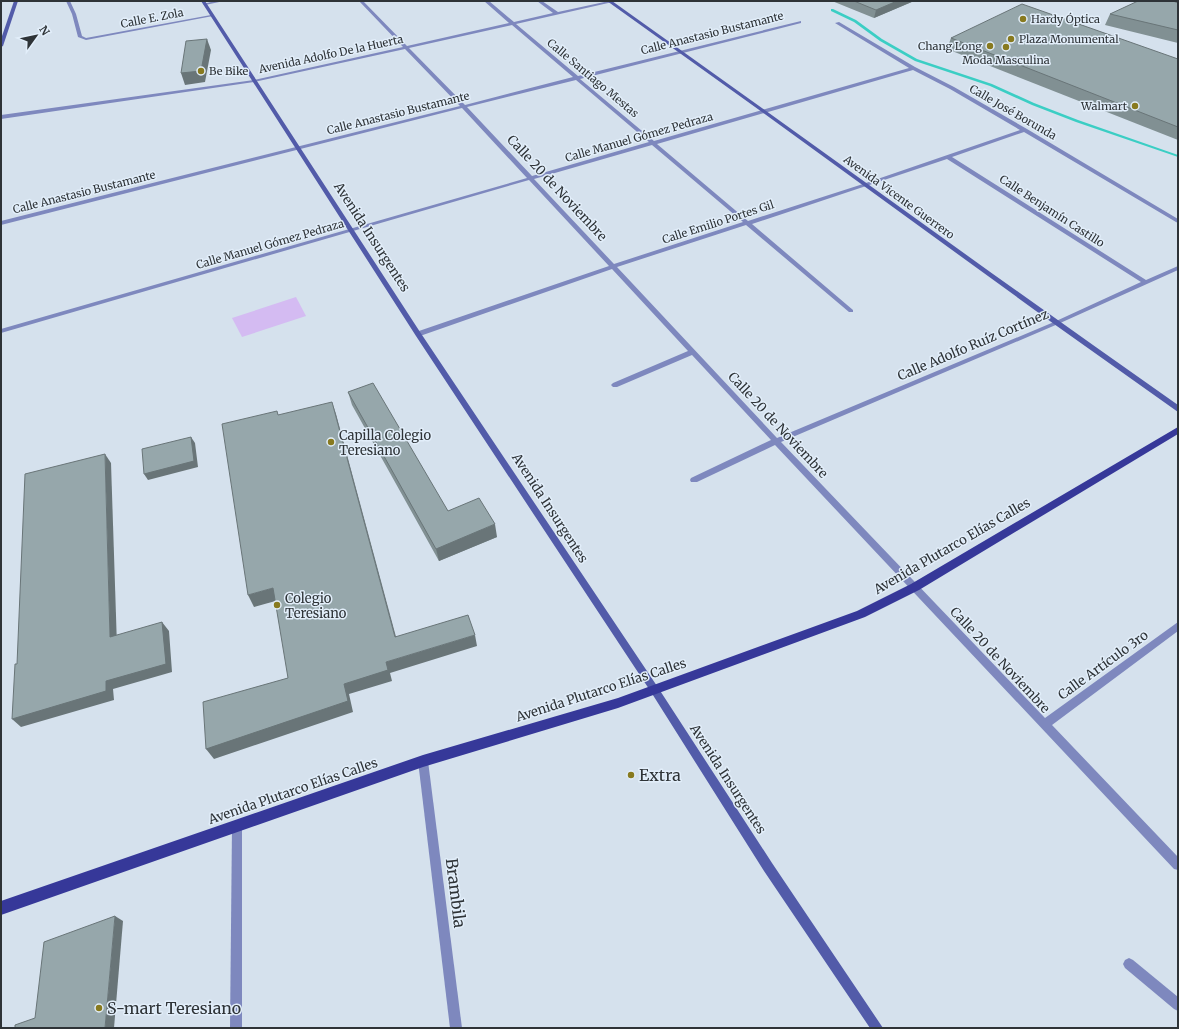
<svg xmlns="http://www.w3.org/2000/svg" width="1179" height="1029" font-family="Merriweather,serif">
  <style>
    .green { fill: #d4bbf2 }
    .lines { fill: none; stroke-linecap: round; stroke-linejoin: round }
    .stream { fill: #3bcec4; fill-rule: evenodd }
    .street { fill: #7e88be; fill-rule: evenodd }
    .secondary { fill: #525ba9; fill-rule: evenodd }
    .primary { fill: #363899; fill-rule: evenodd }
    .wall { fill: #819093 }
    .shaded-wall { fill: #697578 }
    .building { fill: #96a7ab; stroke: #697578 }
    .poi-dot { fill: #887a1f; stroke: #e2eefa; stroke-width: 1.5 }
    .labels { text-anchor: middle; dominant-baseline: central; stroke-width: 3; stroke-linejoin: round; paint-order: stroke }
    .far-street-label { font-size: 11px; fill: #2e3337; stroke: #e2eefa }
    .far-poi-label { font-size: 11px; fill: #2e3337; stroke: #e2eefa; text-anchor: start }
    .street-label { font-size: 13px; fill: #2e3337; stroke: #e2eefa }
    .poi-label { font-size: 13px; fill: #2e3337; stroke: #e2eefa; text-anchor: start }
    .near-poi-label { font-size: 16px; fill: #2e3337; stroke: #e2eefa; text-anchor: start }
    .near-street-label { font-size: 16px; fill: #2e3337; stroke: #e2eefa }
  </style>
  <rect width="100%" height="100%" fill="#d5e1ed"/>
  <polygon class="green" points="296,297 306,316 242,337 232,318"/>
  <g class="lines">
    <polygon class="stream" points="831,9 833,9 856,20 882,39 917,59 992,84 1034,103 1078,120 1178,155 1178,157 1076,122 1032,105 990,86 915,61 880,41 854,22 831,11"/>
    <g class="street">
      <polygon points="66,1 70,1 76,14 82,36 86,38 211,15 213,16 86,40 78,37 72,14"/>
      <polygon points="215,1 224,1 205,5 203,4"/>
      <path d="M 359,1 L 363,1 L 407,46 L 509,23 L 484,1 L 489,1 L 514,22 L 553,13 L 537,1 L 542,1 L 558,12 L 609,1 L 617,1 L 516,24 L 578,76 L 801,21 L 801,23 L 580,79 L 654,141 L 909,68 L 835,23 L 839,22 L 915,67 L 954,87 L 1027,129 L 1178,219 L 1178,223 L 1176,222 L 1024,132 L 952,157 L 1146,280 L 1178,266 L 1178,270 L 1058,324 L 781,442 L 1045,718 L 1178,622 L 1178,631 L 1052,725 L 1178,857 L 1178,870 L 1174,869 L 775,445 L 697,482 L 691,482 L 690,480 L 691,478 L 771,440 L 692,355 L 617,387 L 613,387 L 611,385 L 613,383 L 688,351 L 612,269 L 420,336 L 416,336 L 416,332 L 609,266 L 529,180 L 1,333 L 1,329 L 527,178 L 462,108 L 1,225 L 1,221 L 460,106 L 405,49 L 254,82 L 1,119 L 1,115 L 254,80 L 403,47 ZM 512,25 L 573,77 L 465,105 L 409,48 ZM 913,70 L 950,89 L 1020,130 L 863,184 L 748,221 L 657,144 ZM 576,80 L 649,142 L 532,176 L 467,107 ZM 652,145 L 743,222 L 614,264 L 534,179 ZM 947,159 L 1141,282 L 1054,322 L 777,438 L 617,267 L 746,225 L 849,312 L 853,312 L 853,310 L 752,224 Z"/>
      <polygon points="423,756 426,758 428,761 462,1028 450,1028 418,761 420,758"/>
      <polygon points="237,821 241,822 242,826 242,1028 230,1028 232,826 233,822"/>
      <polygon points="1129,958 1133,960 1178,997 1178,1011 1174,1009 1125,968 1123,964 1125,960"/>
    </g>
    <g class="secondary">
      <polygon points="14,1 18,1 3,46 1,47 1,39"/>
      <polygon points="201,1 205,1 420,332 657,686 772,863 883,1028 870,1028 764,871 651,692 416,336"/>
      <path d="M 607,1 L 612,1 C 801,135 988,272 1178,405 L 1178,412 L 1054,324 L 762,112 Z"/>
    </g>
    <polygon class="primary" points="1178,427 1178,434 919,590 865,617 618,708 423,767 1,915 1,901 423,755 618,698 857,611 911,584"/>
  </g>
  <g class="wall">
    <polygon points="832,1 914,1 874,18"/>
    <polygon points="1178,3 1178,43 1105,25 1110,14"/>
    <polygon points="951,38 1178,59 1178,140 947,49"/>
    <polygon points="348,392 448,511 497,537 439,561 352,405"/>
  </g>
  <g class="shaded-wall">
    <polygon points="897,1 914,1 874,18 876,10"/>
    <polygon points="207,39 211,50 205,82 185,85 181,73"/>
    <polygon points="332,402 336,414 399,648 395,637"/>
    <polygon points="191,437 195,443 198,467 148,480 144,474"/>
    <polygon points="105,454 111,463 117,646 110,637"/>
    <polygon points="495,524 497,537 439,561 436,549"/>
    <polygon points="273,588 279,600 254,607 248,595"/>
    <polygon points="162,622 169,631 172,672 113,689 114,700 21,727 12,719 106,681"/>
    <polygon points="475,635 477,646 390,673 392,681 349,694 353,712 214,759 206,749 344,684 386,662"/>
    <polygon points="115,916 123,921 114,1028 105,1028"/>
  </g>
  <g class="building">
    <polygon points="854,1 897,1 876,10"/>
    <polygon points="1138,1 1173,1 1178,3 1178,30 1110,14"/>
    <polygon points="1022,4 1178,59 1178,127 951,38"/>
    <polygon points="207,39 201,71 181,73 186,41"/>
    <polygon points="373,383 448,511 479,498 495,524 436,549 348,392"/>
    <polygon points="332,402 395,637 468,615 475,635 386,662 388,670 344,684 348,701 206,749 203,702 288,678 273,588 248,595 222,424 277,411 278,415"/>
    <polygon points="191,437 194,461 144,474 142,449"/>
    <polygon points="105,454 110,637 162,622 166,664 106,681 106,691 12,719 15,664 17,664 25,474"/>
    <polygon points="115,916 105,1028 15,1028 15,1025 35,1018 44,942"/>
  </g>
  <g class="poi-dot">
    <circle cx="1023" cy="19" r="4"/>
    <circle cx="1011" cy="39" r="4"/>
    <circle cx="990" cy="46" r="4"/>
    <circle cx="1006" cy="47" r="4"/>
    <circle cx="201" cy="71" r="4"/>
    <circle cx="1135" cy="106" r="4"/>
    <circle cx="331" cy="442" r="4"/>
    <circle cx="277" cy="605" r="4"/>
    <circle cx="631" cy="775" r="4"/>
    <circle cx="99" cy="1008" r="4"/>
  </g>
  <g class="labels">
    <g class="far-street-label">
      <text transform="translate(152 18) rotate(-11)">Calle E. Zola</text>
      <text transform="translate(712 33) rotate(-14)">Calle Anastasio Bustamante</text>
      <text transform="translate(331 54) rotate(-12)">Avenida Adolfo De la Huerta</text>
      <text transform="translate(593 78) rotate(40)">Calle Santiago Mestas</text>
      <text transform="translate(1013 112) rotate(30)">Calle José Borunda</text>
      <text transform="translate(398 113) rotate(-14)">Calle Anastasio Bustamante</text>
      <text transform="translate(639 137) rotate(-16)">Calle Manuel Gómez Pedraza</text>
      <text transform="translate(84 192) rotate(-14)">Calle Anastasio Bustamante</text>
      <text transform="translate(899 197) rotate(36)">Avenida Vicente Guerrero</text>
      <text transform="translate(1052 211) rotate(33)">Calle Benjamín Castillo</text>
      <text transform="translate(718 222) rotate(-18)">Calle Emilio Portes Gil</text>
      <text transform="translate(270 244) rotate(-16)">Calle Manuel Gómez Pedraza</text>
    </g>
    <g class="far-poi-label">
      <text x="1031" y="19">Hardy Óptica</text>
      <text x="1019" y="39">Plaza Monumental</text>
      <text x="982" y="46" text-anchor="end">Chang Long</text>
      <text x="1006" y="60" text-anchor="middle">Moda Masculina</text>
      <text x="209" y="71">Be Bike</text>
      <text x="1127" y="106" text-anchor="end">Walmart</text>
    </g>
    <g class="street-label">
      <text transform="translate(557 188) rotate(47)">Calle 20 de Noviembre</text>
      <text transform="translate(372 237) rotate(57)">Avenida Insurgentes</text>
      <text transform="translate(973 345) rotate(-23)">Calle Adolfo Ruíz Cortínez</text>
      <text transform="translate(778 425) rotate(47)">Calle 20 de Noviembre</text>
      <text transform="translate(550 508) rotate(57)">Avenida Insurgentes</text>
      <text transform="translate(952 546) rotate(-30)">Avenida Plutarco Elías Calles</text>
      <text transform="translate(1000 660) rotate(47)">Calle 20 de Noviembre</text>
      <text transform="translate(1103 665) rotate(-36)">Calle Artículo 3ro</text>
      <text transform="translate(601 690) rotate(-18)">Avenida Plutarco Elías Calles</text>
      <text transform="translate(728 779) rotate(57)">Avenida Insurgentes</text>
      <text transform="translate(293 791) rotate(-19)">Avenida Plutarco Elías Calles</text>
    </g>
    <g class="poi-label">
      <text x="339" y="435">Capilla Colegio<tspan x="339" dy="15">Teresiano</tspan></text>
      <text x="285" y="598">Colegio<tspan x="285" dy="15">Teresiano</tspan></text>
    </g>
    <g class="near-poi-label">
      <text x="639" y="775">Extra</text>
      <text x="107" y="1008">S-mart Teresiano</text>
    </g>
    <g class="near-street-label">
      <text transform="translate(456 893) rotate(83)">Brambila</text>
    </g>
  </g>
  <rect width="1179" height="1029" fill="none" stroke="#2e3337" stroke-width="4"/>
  <g transform="translate(36 36) rotate(57)" stroke="#e2eefa" stroke-width="3" paint-order="stroke">
  <path d="M0-3L7 15L0 10L-7 15Z" fill="#2e3337"/>
  <text y="-6" font-size="11" font-weight="bold" text-anchor="middle" fill="#2e3337">N</text>
  </g>
</svg>
